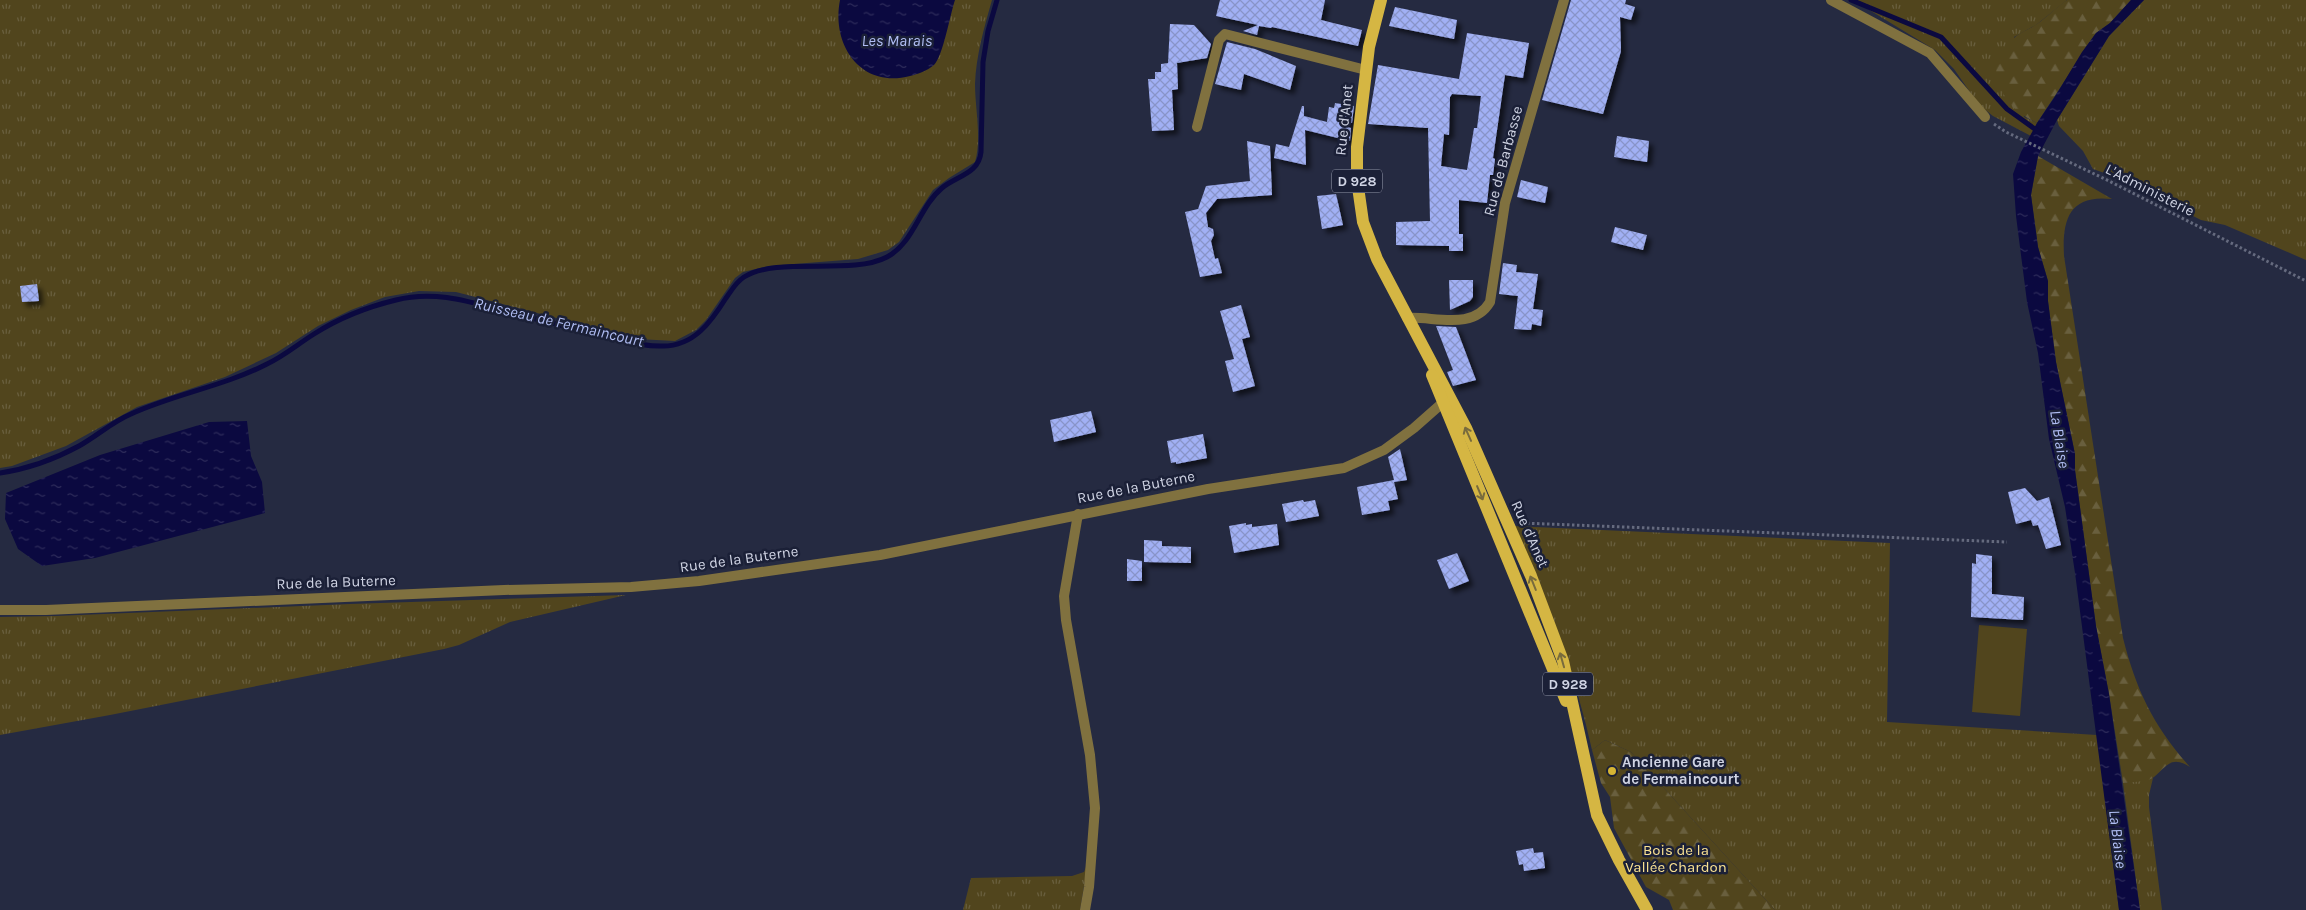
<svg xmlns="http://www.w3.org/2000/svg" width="2306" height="910" font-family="Karla,sans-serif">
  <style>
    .grass { fill: url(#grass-tufts) }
    .forest { fill: url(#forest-firs) }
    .pitch { fill: #51451d }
    .water { fill: url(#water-ripples) }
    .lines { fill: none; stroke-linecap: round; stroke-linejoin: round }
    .stream { stroke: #0b0940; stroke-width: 5 }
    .building { fill: url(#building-cross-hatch); fill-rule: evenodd; filter: url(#shadow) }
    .path { stroke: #656a7e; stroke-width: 3; stroke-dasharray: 2.5 2.5; stroke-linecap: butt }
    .minor { stroke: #80713f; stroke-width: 10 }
    .tertiary { stroke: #80713f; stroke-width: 10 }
    .primary { stroke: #d5b643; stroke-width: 12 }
    .oneway { stroke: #786b3d }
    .poi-dot { fill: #d6b534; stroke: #1b2037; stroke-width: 2 }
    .labels { text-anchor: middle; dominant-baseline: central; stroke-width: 5; stroke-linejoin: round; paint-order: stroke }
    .shield { fill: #1b2037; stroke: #999daf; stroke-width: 1 }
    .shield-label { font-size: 14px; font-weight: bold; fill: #cfd3e3 }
    .street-label { font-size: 15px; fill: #cfd3e3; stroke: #1b2037 }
    .poi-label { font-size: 15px; font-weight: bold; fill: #cfd3e3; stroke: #1b2037; text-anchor: start }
    .park-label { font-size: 15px; fill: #fae292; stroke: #1b2037 }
    .water-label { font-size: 16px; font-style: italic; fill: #b0bdf3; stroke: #1b2037 }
  </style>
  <defs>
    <pattern id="grass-tufts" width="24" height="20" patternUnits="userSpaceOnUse" patternTransform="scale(1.25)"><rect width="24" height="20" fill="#51451d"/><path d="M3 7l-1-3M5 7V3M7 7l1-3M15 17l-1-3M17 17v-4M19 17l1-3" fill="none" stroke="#695f3e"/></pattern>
    <pattern id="forest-firs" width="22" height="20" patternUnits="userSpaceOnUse" patternTransform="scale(1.25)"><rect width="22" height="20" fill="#51451d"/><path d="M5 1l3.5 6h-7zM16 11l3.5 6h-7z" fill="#695f3e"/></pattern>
    <pattern id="water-ripples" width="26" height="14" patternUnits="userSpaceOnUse" patternTransform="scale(1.25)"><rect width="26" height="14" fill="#0b0940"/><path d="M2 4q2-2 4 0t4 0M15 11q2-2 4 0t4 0" fill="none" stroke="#2e2c5b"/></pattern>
    <pattern id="building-cross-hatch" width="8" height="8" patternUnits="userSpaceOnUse" patternTransform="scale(1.25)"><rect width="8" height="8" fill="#a1b0f4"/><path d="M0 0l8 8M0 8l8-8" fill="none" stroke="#8894c8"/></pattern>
    <filter id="shadow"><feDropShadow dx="4.5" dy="4.5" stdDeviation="2.5" flood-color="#0009"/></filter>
  </defs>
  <rect width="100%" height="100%" fill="#252a41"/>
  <g class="grass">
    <path d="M 0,0 L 992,0 C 984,28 976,56 975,84 C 975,109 982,138 975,162 L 949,178 L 933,190 L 899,242 L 888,250 L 858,259 L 768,266 L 743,272 L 735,278 L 706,320 L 696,330 L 675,341 L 638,339 L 456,292 L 419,291 L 385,297 L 351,310 L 318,326 L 276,353 L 225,377 L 137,407 L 66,446 L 12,466 L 0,468 Z"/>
    <polygon points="1853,0 2067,0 2036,25 2014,37 2024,117 2037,123 2031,136 1993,116 1979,105 1954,69 1935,50"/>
    <polygon points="2144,0 2306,0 2306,260 2225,225 2201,220 2116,177 2093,169 2083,151 2059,126 2057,120 2109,36"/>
    <path d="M 1515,526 L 1890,543 L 1887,722 L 2097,735 L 2119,910 L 1775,910 L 1631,752 L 1605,740 L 1592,750 C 1575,672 1546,600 1515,526 Z"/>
    <polygon points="626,595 510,622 459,645 444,649 110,715 0,735 0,617 55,616 350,604"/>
    <polygon points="2153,778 2149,795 2149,807 2162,910 2140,910 2123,783"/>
    <polygon points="1088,862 1080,910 963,910 971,878 1072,876 1084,872"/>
  </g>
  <g class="forest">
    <path d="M 2067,0 L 2131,0 L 2110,23 L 2096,33 L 2037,123 C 2020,115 2009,106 2001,89 C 1991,69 1997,53 2014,38 C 2020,32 2030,29 2037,24 C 2047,17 2059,5 2067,0 Z"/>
    <path d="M 2038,156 L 2112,199 C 2069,194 2062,220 2064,256 L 2123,638 C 2136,690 2154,727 2190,767 C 2171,755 2167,766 2154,777 C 2148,782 2131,782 2123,783 L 2109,694 L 2096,626 L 2075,470 L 2075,454 L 2056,362 L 2048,301 L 2048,281 L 2038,247 L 2031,195 Z"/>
    <polygon points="1605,740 1631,752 1775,910 1673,910 1669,900 1646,887 1614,828 1610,797 1601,783 1592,750"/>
  </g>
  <polygon class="pitch" points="1979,625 2027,629 2020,716 1972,712"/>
  <g class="water">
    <path d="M 840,0 L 955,0 C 950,15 943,56 934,65 C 927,71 918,74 910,76 C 861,89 831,45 840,0 Z"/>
    <polygon points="2131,0 2144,0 2109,36 2057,120 2038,156 2031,195 2038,247 2048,281 2048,301 2056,362 2075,454 2075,470 2096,626 2109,694 2140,910 2119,910 2075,573 2065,507 2049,439 2038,353 2027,302 2016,216 2013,174 2021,152 2037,123 2056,95 2082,52 2096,33 2110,23"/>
    <polygon points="247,421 251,456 262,482 265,513 95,558 42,566 18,549 5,519 6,493 100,455 209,422"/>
  </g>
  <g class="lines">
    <g class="stream">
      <polyline points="1851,0 1941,37 2007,109 2039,132"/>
      <path d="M 0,473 C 27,469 55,459 79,446 C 97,436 112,422 131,414 C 175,394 224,386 267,364 C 284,356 298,344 314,334 C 339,318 367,307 396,300 C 438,289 476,304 516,314 C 547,322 577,329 608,337 C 626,341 645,347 663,346 C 694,346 711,322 726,298 C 731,291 736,282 744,277 C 778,256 851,276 887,257 C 914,243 919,207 942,188 C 956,176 979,174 981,152 L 983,62 L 988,31 L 997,0"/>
    </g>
  </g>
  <g class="building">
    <polygon points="1220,0 1325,0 1321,20 1362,30 1358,46 1272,27 1271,28 1259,26 1257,35 1243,31 1258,25 1216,16"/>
    <polygon points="1571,0 1626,0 1625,4 1635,7 1631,20 1620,17 1621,51 1603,114 1542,100"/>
    <polygon points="1395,7 1457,20 1454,39 1389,26"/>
    <polygon points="1170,24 1194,25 1211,44 1207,58 1177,63 1178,89 1172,90 1174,130 1152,131 1148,79 1155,79 1155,72 1161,72 1161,64 1168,63"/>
    <path d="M 1467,33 L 1529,43 L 1523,78 L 1505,75 L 1493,158 L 1495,159 L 1493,175 L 1490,175 L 1487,203 L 1459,200 L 1459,234 L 1463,234 L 1463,251 L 1449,251 L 1449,246 L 1396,245 L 1396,222 L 1430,221 L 1428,128 L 1368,124 L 1378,65 L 1459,79 ZM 1452,94 L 1481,96 L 1477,128 L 1474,128 L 1467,170 L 1441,166 L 1444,134 L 1449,135 L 1450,97 Z"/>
    <polygon points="1227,42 1255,49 1296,66 1290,90 1244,74 1241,90 1215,84"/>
    <polygon points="1335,103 1354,106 1352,123 1346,123 1346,127 1351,128 1350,141 1305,130 1306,165 1274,158 1276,144 1289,147 1302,106 1304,106 1304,116 1327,122 1329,107 1334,108"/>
    <polygon points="1617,136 1649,141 1647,162 1614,157"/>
    <polygon points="1247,141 1270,146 1272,195 1217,199 1206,213 1208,227 1213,229 1214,235 1211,241 1215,259 1218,258 1222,273 1200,277 1185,212 1198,209 1206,186 1250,181"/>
    <polygon points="1521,180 1548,187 1545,203 1517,197"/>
    <polygon points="1336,194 1343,225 1322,229 1317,196"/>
    <polygon points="1615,227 1647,235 1643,250 1611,242"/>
    <polygon points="1503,263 1517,265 1516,272 1538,274 1533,309 1543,310 1541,326 1532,324 1531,330 1514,329 1518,296 1499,294"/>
    <polygon points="1449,280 1473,280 1473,297 1470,301 1450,310"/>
    <polygon points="37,284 39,301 22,302 20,286"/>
    <polygon points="1241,305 1250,337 1242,339 1255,386 1233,392 1225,361 1234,359 1220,311"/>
    <polygon points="1436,326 1456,327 1476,380 1453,386 1447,372 1453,370"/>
    <polygon points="1091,411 1096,432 1054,442 1050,420"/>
    <polygon points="1203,434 1207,458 1176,464 1176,462 1171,463 1167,441"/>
    <polygon points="1400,449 1407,480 1394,482 1398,499 1388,501 1390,510 1362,515 1357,487 1394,480 1388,457"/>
    <polygon points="2025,488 2037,501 2049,497 2061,545 2046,549 2038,525 2033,526 2031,520 2016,524 2008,492"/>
    <polygon points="1303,500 1304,502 1315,500 1319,516 1286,522 1282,504"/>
    <polygon points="1246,523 1246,525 1252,524 1252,527 1277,524 1279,545 1234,553 1229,526"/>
    <polygon points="1144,540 1162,541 1162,546 1191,547 1191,563 1144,562"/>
    <polygon points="1457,553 1469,581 1449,589 1437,560"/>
    <polygon points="1976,554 1992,556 1992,594 2024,597 2023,620 1971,617 1972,563 1976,564"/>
    <polygon points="1127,559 1142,561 1142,581 1127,581"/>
    <polygon points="1533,848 1534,853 1543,852 1545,868 1524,871 1523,864 1519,865 1516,851"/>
  </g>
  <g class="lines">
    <g class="path">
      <polyline points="1994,124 2006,132 2105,179 2306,281"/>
      <polyline points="1522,523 2007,542"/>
    </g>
    <g class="minor">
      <polyline points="1831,0 1930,53 1985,117"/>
      <polyline points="1197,127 1219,40 1225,34 1366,70"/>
      <path d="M 1407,318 C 1434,316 1473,331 1490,302 L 1505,203 L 1564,0"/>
      <polyline points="1078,514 1064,596 1066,620 1090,755 1095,808 1089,887 1085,910"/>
    </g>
    <polyline class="tertiary" points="0,610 46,610 504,590 631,587 699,581 880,555 1208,489 1344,468 1384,450 1414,428 1448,398"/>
    <g class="primary">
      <polyline points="1381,0 1369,47 1357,147 1357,180 1363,222 1377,259 1466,428 1531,576 1563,661 1597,815 1619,860 1647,910"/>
      <polyline points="1432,375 1566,701"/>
    </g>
  </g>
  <defs><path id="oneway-shaft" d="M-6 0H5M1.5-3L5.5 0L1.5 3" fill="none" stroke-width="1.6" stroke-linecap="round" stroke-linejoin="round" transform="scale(1.25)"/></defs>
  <g class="oneway">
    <use href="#oneway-shaft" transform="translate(1468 434) rotate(-114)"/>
    <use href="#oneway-shaft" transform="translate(1480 493) rotate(67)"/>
    <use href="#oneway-shaft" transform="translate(1533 583) rotate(-112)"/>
    <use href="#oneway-shaft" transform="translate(1562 660) rotate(-106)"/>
  </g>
  <circle class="poi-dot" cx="1612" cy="771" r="5"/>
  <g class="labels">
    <g class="shield">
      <rect x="1332" y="169.5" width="50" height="23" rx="4"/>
      <rect x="1543" y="672.5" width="50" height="23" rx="4"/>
    </g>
    <g class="shield-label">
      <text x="1357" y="181">D 928</text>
      <text x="1568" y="684">D 928</text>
    </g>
    <g class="street-label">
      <text transform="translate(1344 120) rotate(-84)">Rue d'Anet</text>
      <text transform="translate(1503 161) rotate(-75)">Rue de Barbasse</text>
      <text transform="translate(2150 190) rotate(27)">L'Administerie</text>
      <text transform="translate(1136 487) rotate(-11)">Rue de la Buterne</text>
      <text transform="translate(1530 534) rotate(66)">Rue d'Anet</text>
      <text transform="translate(739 559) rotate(-8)">Rue de la Buterne</text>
      <text transform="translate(336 582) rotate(-2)">Rue de la Buterne</text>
    </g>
    <g class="poi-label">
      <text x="1622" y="762">Ancienne Gare<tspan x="1622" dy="17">de Fermaincourt</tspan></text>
    </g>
    <g class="park-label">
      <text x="1676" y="850">Bois de la<tspan x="1676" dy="17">Vallée Chardon</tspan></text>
    </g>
    <g class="water-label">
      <text x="897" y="40">Les Marais</text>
      <text transform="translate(559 322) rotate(13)">Ruisseau de Fermaincourt</text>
      <text transform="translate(2060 439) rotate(81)">La Blaise</text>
      <text transform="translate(2118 839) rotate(83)">La Blaise</text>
    </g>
  </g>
</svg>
